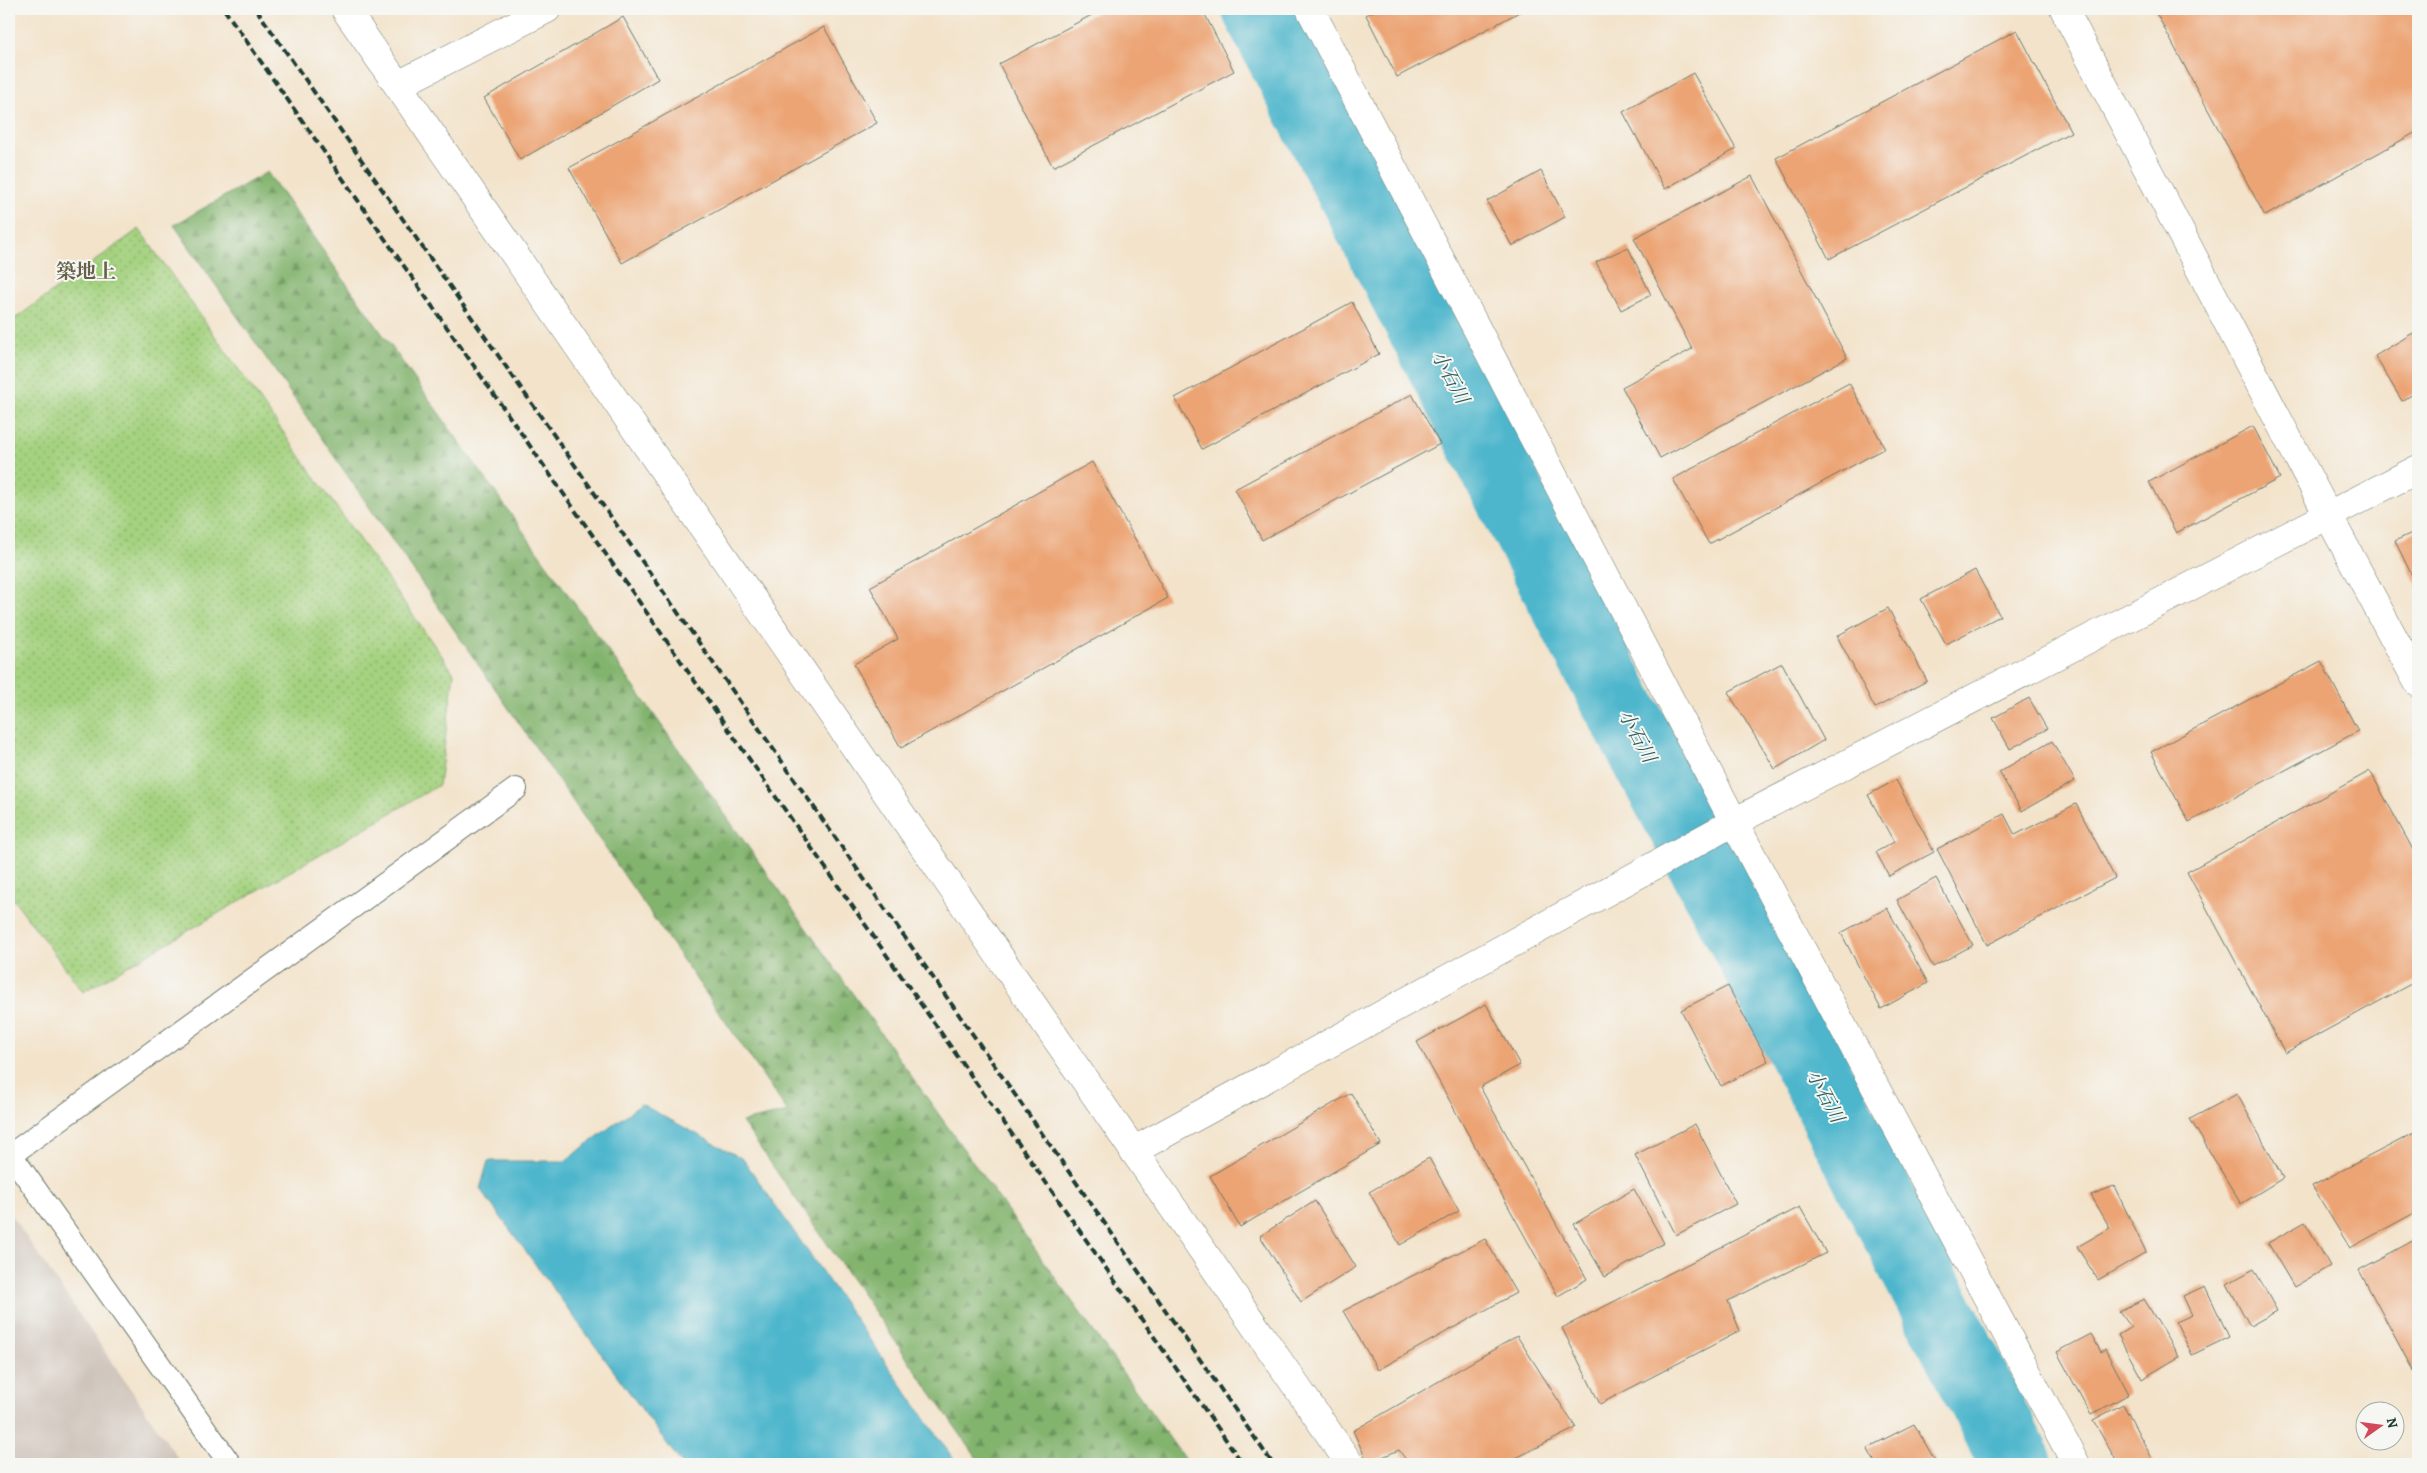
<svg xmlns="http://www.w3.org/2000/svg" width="2427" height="1473" font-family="Alegreya,'Noto Serif JP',serif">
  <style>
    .industrial { fill: #cdc2b9 }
    .grass { fill: url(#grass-dots); stroke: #62885a }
    .forest { fill: url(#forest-firs); stroke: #517851 }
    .water { fill: #4eb6cc; stroke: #367a80 }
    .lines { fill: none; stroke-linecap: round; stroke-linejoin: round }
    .river { stroke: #4eb6cc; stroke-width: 72 }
    .building { fill: #eca474 }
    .service-casing { stroke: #697769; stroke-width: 24 }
    .minor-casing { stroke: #697769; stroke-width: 29 }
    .service { stroke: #fff; stroke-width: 22 }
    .minor { stroke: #fff; stroke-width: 28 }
    .rail { stroke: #1f3d34; stroke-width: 4; stroke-dasharray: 8 4; stroke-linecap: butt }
    .labels { text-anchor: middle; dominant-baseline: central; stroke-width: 4; stroke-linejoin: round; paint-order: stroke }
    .water-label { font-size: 19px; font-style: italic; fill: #2b5b5a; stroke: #f6f6f2 }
    .quarter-label { font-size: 20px; font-weight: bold; fill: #67614a; stroke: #f6f6f2 }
  </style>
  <defs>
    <pattern id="grass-dots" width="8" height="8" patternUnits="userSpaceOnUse" patternTransform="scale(1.25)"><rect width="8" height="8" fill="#a4d27f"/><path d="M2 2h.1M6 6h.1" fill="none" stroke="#85ac69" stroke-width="1.8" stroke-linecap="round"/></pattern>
    <pattern id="forest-firs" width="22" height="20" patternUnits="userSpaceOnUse" patternTransform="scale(1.25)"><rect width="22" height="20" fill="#83b46e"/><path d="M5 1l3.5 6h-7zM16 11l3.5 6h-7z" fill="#6b945b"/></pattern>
  </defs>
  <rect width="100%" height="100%" fill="#f6f6f2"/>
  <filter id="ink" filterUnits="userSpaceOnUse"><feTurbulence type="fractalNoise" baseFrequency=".02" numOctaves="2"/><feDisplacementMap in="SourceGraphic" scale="10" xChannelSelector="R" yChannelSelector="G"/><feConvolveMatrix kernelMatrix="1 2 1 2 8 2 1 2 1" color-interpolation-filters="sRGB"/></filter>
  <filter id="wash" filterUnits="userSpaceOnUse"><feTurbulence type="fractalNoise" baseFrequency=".0096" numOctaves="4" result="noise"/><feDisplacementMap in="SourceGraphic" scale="20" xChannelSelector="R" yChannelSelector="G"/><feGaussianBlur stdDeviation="1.12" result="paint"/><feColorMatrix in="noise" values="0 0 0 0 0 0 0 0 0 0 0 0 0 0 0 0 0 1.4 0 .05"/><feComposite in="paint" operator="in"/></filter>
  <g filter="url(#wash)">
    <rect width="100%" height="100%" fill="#f3e3cb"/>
    <polygon class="industrial" points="9,1212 182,1464 9,1464"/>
    <polygon class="grass" points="139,229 454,673 439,785 83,992 9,893 9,323"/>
    <polygon class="forest" points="267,172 1188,1464 981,1464 742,1122 788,1112 174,225"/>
    <polygon class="water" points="641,1104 743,1159 957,1464 682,1464 480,1189 488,1161 565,1161"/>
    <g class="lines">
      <polyline class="river" points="1258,9 1602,673 1790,1025 2017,1464"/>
    </g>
    <g id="blocks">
      <g class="building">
        <polygon points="1103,9 1202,9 1234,71 1053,167 999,64"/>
        <polygon points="1378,9 1525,9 1397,77 1366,15"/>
        <polygon points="2154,9 2418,9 2418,131 2265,216"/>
        <polygon points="623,17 658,79 520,160 484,98"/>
        <polygon points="824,27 877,123 622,263 569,168"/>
        <polygon points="2017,30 2071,132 1829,259 1776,158"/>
        <polygon points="1693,73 1736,149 1665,189 1623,112"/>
        <polygon points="1541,171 1565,217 1512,246 1487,201"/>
        <polygon points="1752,176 1847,358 1660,458 1622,387 1692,349 1634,238"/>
        <polygon points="1628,247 1651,295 1621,310 1596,262"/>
        <polygon points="1352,302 1379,354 1202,449 1175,398"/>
        <polygon points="2418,330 2418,391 2402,401 2375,356"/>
        <polygon points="1849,383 1885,448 1709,544 1673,479"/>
        <polygon points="1412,394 1440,444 1262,540 1235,489"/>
        <polygon points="2253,426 2280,478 2176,533 2149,482"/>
        <polygon points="1092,462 1168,598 901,748 854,664 898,639 870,587"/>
        <polygon points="2418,530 2418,588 2395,541"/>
        <polygon points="1975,570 2000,616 1946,644 1921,599"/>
        <polygon points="1888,608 1927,681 1875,708 1837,636"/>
        <polygon points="2321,661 2358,731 2189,822 2151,752"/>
        <polygon points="1782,663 1824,740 1775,769 1728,692"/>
        <polygon points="2029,698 2047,729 2010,749 1993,718"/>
        <polygon points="2052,741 2075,781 2022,811 1999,772"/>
        <polygon points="2370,771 2418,859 2418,980 2285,1053 2187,872"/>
        <polygon points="1896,780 1934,852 1889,876 1876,852 1894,842 1868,795"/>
        <polygon points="2076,804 2115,878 1987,945 1937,849 2004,814 2015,835"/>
        <polygon points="1936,878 1973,945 1933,967 1897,900"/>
        <polygon points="1887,908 1928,983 1881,1009 1841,933"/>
        <polygon points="1728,986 1768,1061 1721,1086 1681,1010"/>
        <polygon points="1486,1004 1520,1065 1480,1087 1587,1279 1558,1296 1417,1042"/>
        <polygon points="1351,1093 1381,1144 1240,1227 1210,1176"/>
        <polygon points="2237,1094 2283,1178 2241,1204 2190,1119"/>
        <polygon points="1695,1124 1736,1204 1676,1235 1635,1155"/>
        <polygon points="2418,1131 2418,1211 2350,1248 2312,1186"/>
        <polygon points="1429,1158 1459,1211 1400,1245 1369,1192"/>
        <polygon points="2114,1186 2146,1252 2098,1280 2077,1247 2110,1228 2091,1195"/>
        <polygon points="1634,1189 1664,1243 1605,1277 1574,1224"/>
        <polygon points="1315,1201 1356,1267 1301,1302 1260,1236"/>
        <polygon points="1800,1207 1826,1253 1728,1301 1740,1331 1600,1404 1562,1328"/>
        <polygon points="2305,1222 2330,1266 2294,1287 2268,1243"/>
        <polygon points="2418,1238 2418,1380 2359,1270"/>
        <polygon points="1485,1239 1516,1293 1378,1370 1343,1311"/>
        <polygon points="2254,1269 2277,1311 2250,1326 2227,1284"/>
        <polygon points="2205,1286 2229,1337 2192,1355 2176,1322 2192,1315 2183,1296"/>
        <polygon points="2144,1299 2179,1357 2142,1379 2118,1335 2131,1327 2119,1311"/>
        <polygon points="2091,1334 2101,1352 2105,1349 2129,1394 2091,1415 2057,1352"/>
        <polygon points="1517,1336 1576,1428 1504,1464 1409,1464 1399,1450 1368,1463 1353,1431"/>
        <polygon points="2123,1404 2155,1464 2118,1464 2093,1420"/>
        <polygon points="1914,1424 1937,1464 1876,1464 1867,1448"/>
      </g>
    </g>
  </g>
  <g filter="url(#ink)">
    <use href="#blocks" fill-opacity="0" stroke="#697769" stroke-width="1"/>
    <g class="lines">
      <defs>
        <g id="service">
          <polyline points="9,1152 230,1464"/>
          <polyline points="9,1156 516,789"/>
        </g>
        <g id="minor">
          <polyline points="345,9 1350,1464"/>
          <polyline points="1310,9 1734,822 2076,1464"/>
          <polyline points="2064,9 2329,517 2418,683"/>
          <polyline points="398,85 547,9"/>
          <polyline points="1133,1151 1734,822 2418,469"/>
        </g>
      </defs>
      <use href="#service" class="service-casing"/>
      <use href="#minor" class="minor-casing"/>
      <use href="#service" class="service"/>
      <use href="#minor" class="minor"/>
      <g class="rail">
        <polyline points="224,9 1243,1464"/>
        <polyline points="256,9 1273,1464"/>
      </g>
    </g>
  </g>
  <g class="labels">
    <g class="water-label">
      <text transform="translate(1450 377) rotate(62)">小石川</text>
      <text transform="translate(1637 736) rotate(62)">小石川</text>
      <text transform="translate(1825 1096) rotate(62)">小石川</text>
    </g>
    <g class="quarter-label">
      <text x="86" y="271">築地上</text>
    </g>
  </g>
  <rect width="2427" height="1473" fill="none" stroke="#f6f6f2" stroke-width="30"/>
  <g transform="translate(2380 1426) rotate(76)"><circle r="24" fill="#f6f6f2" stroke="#a0aca6"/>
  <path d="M0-4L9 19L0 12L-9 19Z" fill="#d1495b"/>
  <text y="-8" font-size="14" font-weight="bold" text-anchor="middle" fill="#1f3d34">N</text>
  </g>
</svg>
